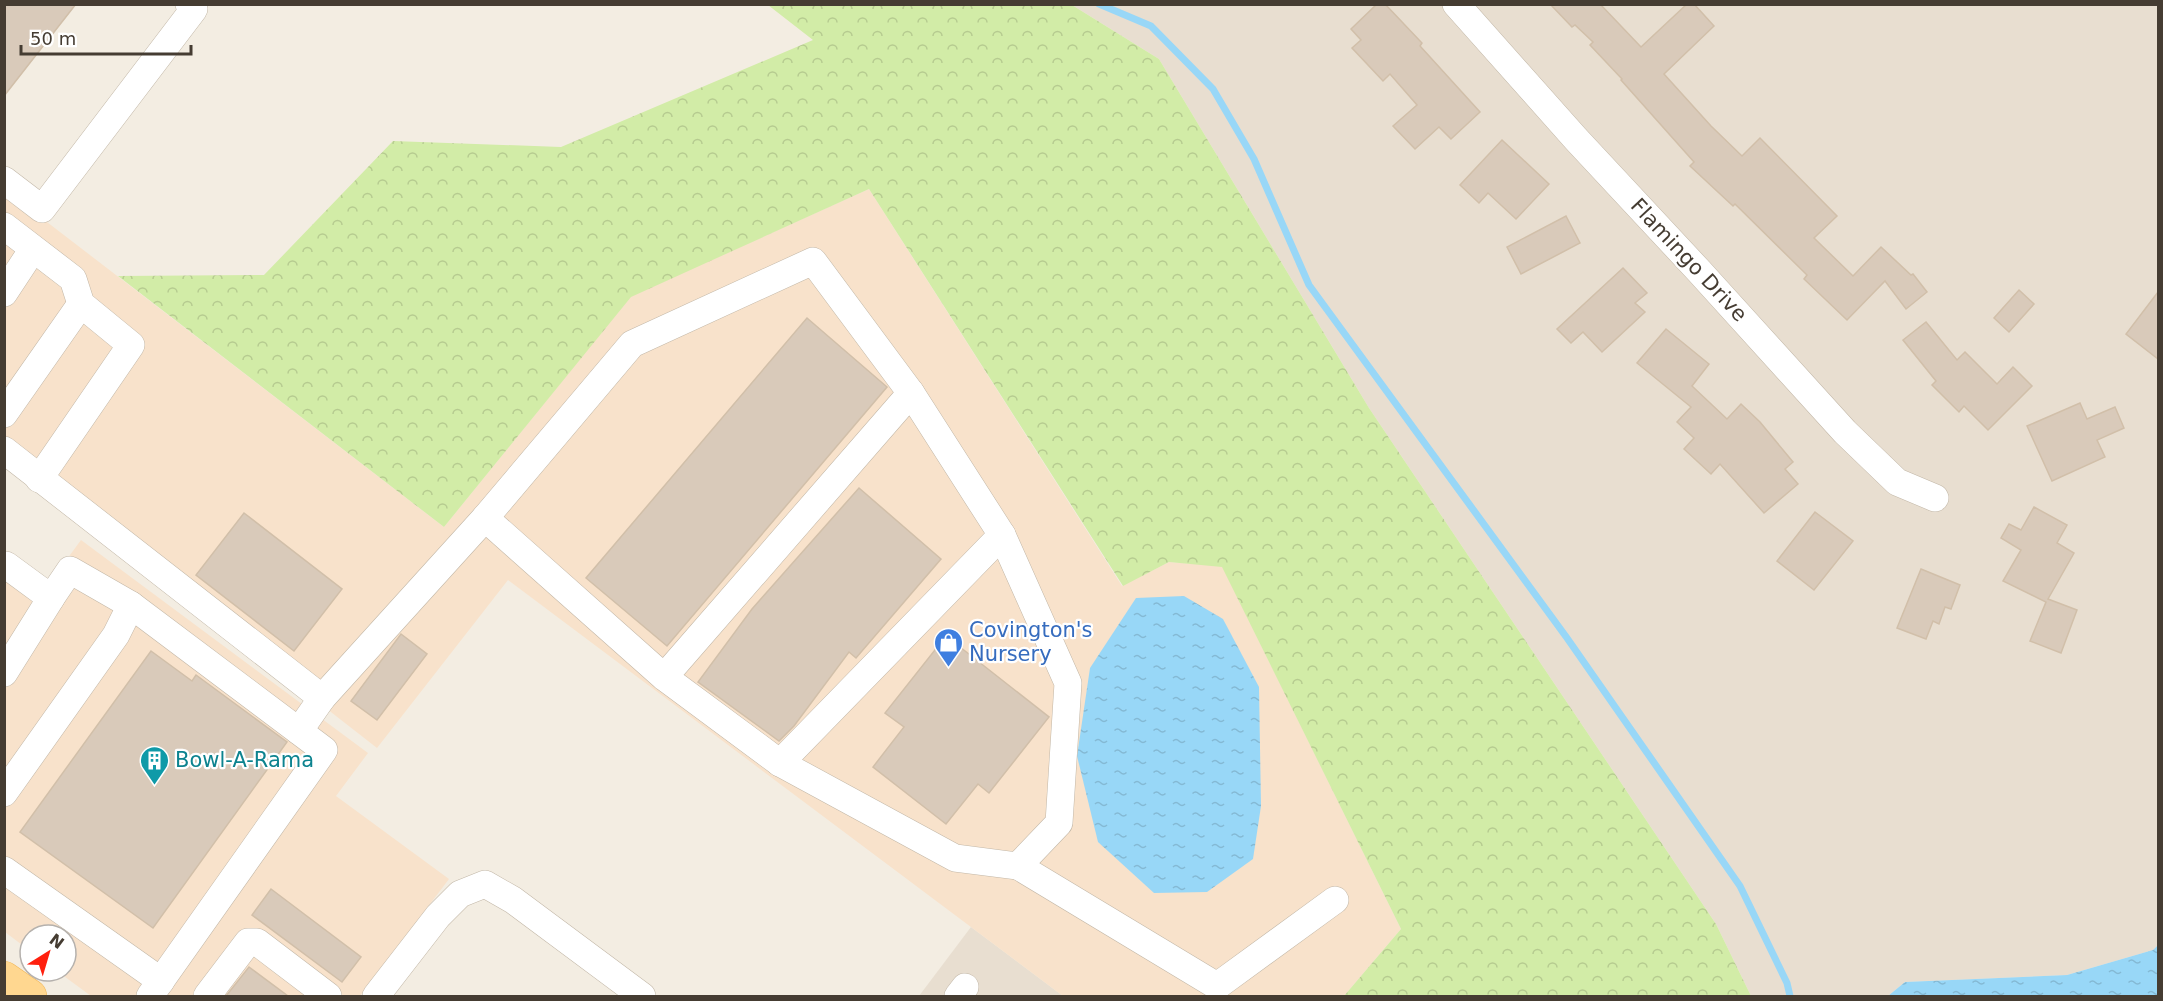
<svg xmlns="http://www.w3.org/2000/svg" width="2163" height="1001" font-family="'DejaVu Sans',sans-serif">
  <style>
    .residential { fill: #e8ded0 }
    .commercial { fill: #f8e2cb }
    .forest { fill: url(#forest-crowns) }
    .water { fill: url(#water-ripples) }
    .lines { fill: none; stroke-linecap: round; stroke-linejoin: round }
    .stream { stroke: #98d7f7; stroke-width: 7 }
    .building { fill: #d9caba; stroke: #d1bfa9; stroke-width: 1.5 }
    .minor-casing { stroke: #c2b7a7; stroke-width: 28 }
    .major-casing { stroke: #efb555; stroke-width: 34 }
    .minor { stroke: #fff; stroke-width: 27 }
    .major { stroke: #ffd790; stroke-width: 33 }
    .labels { text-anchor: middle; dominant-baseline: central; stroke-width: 4.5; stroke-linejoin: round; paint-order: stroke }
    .street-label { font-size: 21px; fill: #453c32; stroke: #fff }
    .shop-label { font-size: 21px; fill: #366cbe; stroke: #fff; text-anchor: start }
    .culture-label { font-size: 21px; fill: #0d838f; stroke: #fff; text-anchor: start }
  </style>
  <defs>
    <pattern id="forest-crowns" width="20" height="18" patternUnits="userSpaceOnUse" patternTransform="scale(1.5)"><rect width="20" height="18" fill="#d2eca7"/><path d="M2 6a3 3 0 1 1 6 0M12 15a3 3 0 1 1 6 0" fill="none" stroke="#b6cb90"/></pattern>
    <pattern id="water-ripples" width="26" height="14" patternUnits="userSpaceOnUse" patternTransform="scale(1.5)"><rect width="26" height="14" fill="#98d7f7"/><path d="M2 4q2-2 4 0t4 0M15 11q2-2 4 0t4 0" fill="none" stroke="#84b9d4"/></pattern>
  </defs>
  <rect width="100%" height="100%" fill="#f3ede2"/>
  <g class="residential">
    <polygon points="1072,5 2158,5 2158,945 2153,950 2067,975 1905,982 1888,996 1751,996 1716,924 1369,408 1159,59"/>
    <polygon points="971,927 1063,996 919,996"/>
  </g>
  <g class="commercial">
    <polygon points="4,189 444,527 631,296 869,189 1122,586 1169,562 1222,566 1401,929 1344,996 1063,996 508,580 377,748 5,458"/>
    <polygon points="81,540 368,753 336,796 449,879 360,996 91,996 57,971 66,971 66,935 30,935 30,951 5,932 4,553 48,585"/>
  </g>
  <polygon class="forest" points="768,5 1072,5 1159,59 1369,408 1716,924 1751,996 1344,996 1401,929 1222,567 1169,562 1123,586 869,189 631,297 444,527 118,276 264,275 393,141 561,147 813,40"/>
  <g class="water">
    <polygon points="1184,596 1223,619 1259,687 1261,806 1253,859 1207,892 1154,893 1098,842 1077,756 1090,668 1136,598"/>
    <polygon points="2158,945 2158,996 1888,996 1905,982 2067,975 2153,950"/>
  </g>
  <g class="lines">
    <polyline class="stream" points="1099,4 1151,26 1213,89 1254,159 1309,285 1567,638 1740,886 1787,983 1790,996"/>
  </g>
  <g class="building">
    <polygon points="4,4 76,4 4,96"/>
    <polygon points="1377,4 1385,4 1422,43 1420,46 1480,112 1451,139 1439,127 1415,149 1393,126 1417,105 1390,74 1383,81 1352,48 1361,40 1351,29"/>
    <polygon points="1550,4 1600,4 1641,47 1687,4 1694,4 1714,26 1664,74 1711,126 1742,156 1760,138 1837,216 1814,238 1853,276 1881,247 1911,275 1913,274 1927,292 1906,309 1885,281 1847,320 1804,279 1807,275 1735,204 1733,206 1690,166 1694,162 1621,80 1622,79 1590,45 1593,42 1575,25 1572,27"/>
    <polygon points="1502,140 1549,184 1516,219 1488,193 1479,203 1460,185"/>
    <polygon points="1566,216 1580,243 1521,274 1507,247"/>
    <polygon points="1623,268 1647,293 1635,303 1645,312 1602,352 1583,332 1571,343 1557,329"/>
    <polygon points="2019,290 2034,304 2009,332 1994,318"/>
    <polygon points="2158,292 2158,359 2126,334"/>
    <polygon points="807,318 887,387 667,646 586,578"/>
    <polygon points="1926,322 1957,360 1965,352 1997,384 2013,367 2032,386 1988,430 1964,406 1959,412 1932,385 1936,381 1903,340"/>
    <polygon points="1666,329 1709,364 1692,386 1727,419 1741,404 1760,422 1793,462 1785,469 1798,484 1764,513 1720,464 1711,474 1684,449 1694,438 1677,422 1691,407 1637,363"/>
    <polygon points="2080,403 2087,419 2115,407 2124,428 2097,440 2105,457 2052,481 2027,426"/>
    <polygon points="859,488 941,559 856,658 849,652 794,726 779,741 698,682 752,609"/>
    <polygon points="2034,507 2067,525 2057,543 2074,553 2048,599 2077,610 2061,653 2030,641 2046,602 2003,581 2021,550 2001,538 2009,524 2021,530"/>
    <polygon points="1815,512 1853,541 1814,590 1777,561"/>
    <polygon points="244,513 342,589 294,651 196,575"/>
    <polygon points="1921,569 1960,585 1951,609 1945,607 1939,624 1933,621 1926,639 1897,628"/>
    <polygon points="401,634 427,654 377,720 351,701"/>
    <polygon points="946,636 1049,717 989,793 978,784 946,824 873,767 904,727 885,713"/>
    <polygon points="151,651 192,681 196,675 287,742 153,928 20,832"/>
    <polygon points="271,889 361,957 342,982 252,915"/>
    <polygon points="249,967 288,996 226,996"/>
  </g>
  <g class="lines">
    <defs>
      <g id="minor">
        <polyline points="1456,4 1576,139 1699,271 1845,432 1897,482 1935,498"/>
        <polyline points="4,180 42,209 194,9 189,4"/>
        <polyline points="4,226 73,279 81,304 131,345 39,479"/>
        <polyline points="4,293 33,249"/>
        <polyline points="4,414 81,304"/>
        <polyline points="4,450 322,698"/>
        <polyline points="485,518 632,344 813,261 911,393"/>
        <polyline points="4,567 6,565 51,598 70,570 131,605 324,750 150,996"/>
        <polyline points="4,673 51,598"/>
        <polyline points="299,731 322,698 485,518 664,677 780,763 955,858 1018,866 1059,823 1068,683 1002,535 911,393 664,677"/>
        <polyline points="780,763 1002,535"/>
        <polyline points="4,793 116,635 131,605"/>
        <polyline points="1018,866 1217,986 1335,900"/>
        <polyline points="4,870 161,981"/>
        <polyline points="207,996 248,942 257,942 328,996"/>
        <polyline points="376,996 438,916 460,894 485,884 513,900 642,996"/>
        <polyline points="958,996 965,987"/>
      </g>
      <polyline id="major" points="4,978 30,996"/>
    </defs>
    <use href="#minor" class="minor-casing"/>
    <use href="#major" class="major-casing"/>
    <use href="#minor" class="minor"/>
    <use href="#major" class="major"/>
  </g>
  <defs>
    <symbol id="shop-pin" viewBox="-11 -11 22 30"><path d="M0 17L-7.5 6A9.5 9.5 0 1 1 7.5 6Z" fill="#3f7fe0" stroke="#fff"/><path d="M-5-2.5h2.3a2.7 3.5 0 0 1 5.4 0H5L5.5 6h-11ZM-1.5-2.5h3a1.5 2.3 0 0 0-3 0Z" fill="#fff"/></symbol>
    <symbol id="building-pin" viewBox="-11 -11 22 30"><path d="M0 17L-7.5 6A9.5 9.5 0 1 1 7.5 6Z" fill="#0f9aa8" stroke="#fff"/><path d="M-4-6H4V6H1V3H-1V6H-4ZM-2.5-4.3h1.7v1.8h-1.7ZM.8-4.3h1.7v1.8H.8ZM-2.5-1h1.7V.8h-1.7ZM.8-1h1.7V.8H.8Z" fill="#fff"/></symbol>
  </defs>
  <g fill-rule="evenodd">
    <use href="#shop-pin" x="932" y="626" width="33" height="45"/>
    <use href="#building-pin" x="138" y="744" width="33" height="45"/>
  </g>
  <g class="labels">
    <g class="street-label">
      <text transform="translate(1689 260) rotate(47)">Flamingo Drive</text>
    </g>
    <g class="shop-label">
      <text x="969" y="630">Covington's<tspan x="969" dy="24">Nursery</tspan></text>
    </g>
    <g class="culture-label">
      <text x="175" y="760">Bowl-A-Rama</text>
    </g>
  </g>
  <rect width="2163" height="1001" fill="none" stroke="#453c32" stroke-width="12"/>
  <g transform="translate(48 953) rotate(37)"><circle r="28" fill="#ffffff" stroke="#b5b1ad" stroke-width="1.5"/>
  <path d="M0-4.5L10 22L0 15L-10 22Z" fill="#ff200e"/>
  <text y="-9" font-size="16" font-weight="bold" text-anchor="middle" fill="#453c32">N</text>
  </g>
  <path d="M21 45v9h170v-9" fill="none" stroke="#453c32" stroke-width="3"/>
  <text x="30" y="45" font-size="18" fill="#453c32" stroke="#ffffff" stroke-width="4.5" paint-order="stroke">50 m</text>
</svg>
